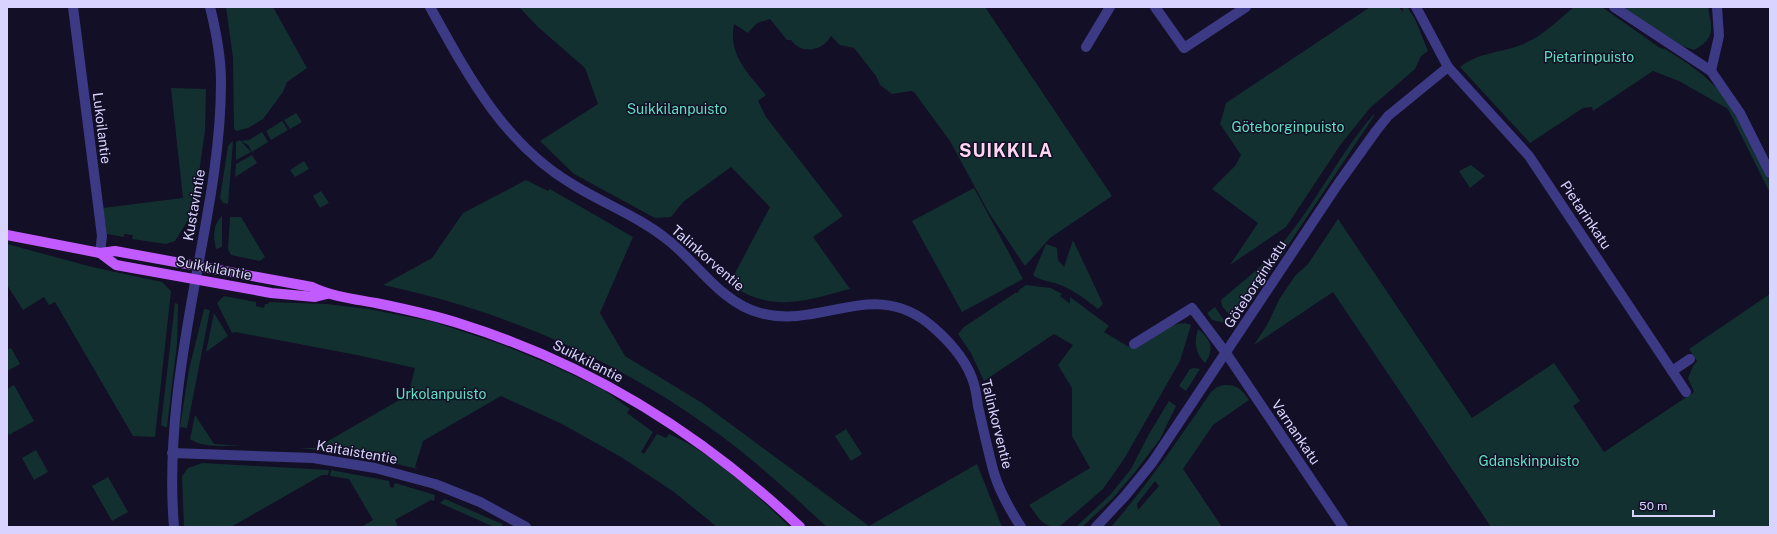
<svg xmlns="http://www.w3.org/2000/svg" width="1777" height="534" font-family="'Public Sans',sans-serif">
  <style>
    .green { fill: #12302f; fill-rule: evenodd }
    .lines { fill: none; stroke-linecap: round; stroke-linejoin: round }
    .minor { stroke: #3d3a85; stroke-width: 10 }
    .major { stroke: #c25bff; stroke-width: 10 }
    .labels { text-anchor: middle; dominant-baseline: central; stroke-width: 3; stroke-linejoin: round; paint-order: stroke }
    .park-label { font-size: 14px; fill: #5fe0c0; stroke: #130f26 }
    .street-label { font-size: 14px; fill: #d9d4ff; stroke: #130f26 }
    .district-label { font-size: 18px; font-weight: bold; letter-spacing: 1px; fill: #ffd6f0; stroke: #130f26 }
  </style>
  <rect width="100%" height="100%" fill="#130f26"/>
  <g class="green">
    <polygon points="226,7 273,7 307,68 287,82 283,92 263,119 248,128 236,131 234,128 233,58"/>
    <path d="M 519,7 L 985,7 L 1112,196 L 1050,238 L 1025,266 L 989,213 L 950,141 L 914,92 L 911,91 L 892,94 L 880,85 L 876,76 L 858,53 L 854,48 L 840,45 L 831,36 C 823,51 801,55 791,40 L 787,40 L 770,19 L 757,23 L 748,33 L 734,24 C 728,55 748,73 766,95 L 758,101 L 766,117 L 843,216 L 813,237 L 850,289 C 807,300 775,313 734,287 L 732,279 L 770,207 L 731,167 L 683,202 L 671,217 L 655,218 L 574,174 L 540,141 L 598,104 L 585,68 L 538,27 Z"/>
    <polygon points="1370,7 1399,7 1403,12 1403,7 1407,7 1415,19 1428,51 1421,56 1415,69 1370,108 1341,144 1286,227 1230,265 1258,223 1212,189 1235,166 1241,155 1220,124 1226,103"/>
    <path d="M 1574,7 L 1602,7 L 1660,48 L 1665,49 L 1687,63 L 1703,75 L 1723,94 L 1748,137 L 1770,182 L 1770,193 L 1728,109 L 1679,81 L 1653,71 L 1593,111 L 1592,107 L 1583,108 L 1530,143 L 1460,67 C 1480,52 1499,53 1521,45 C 1542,37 1557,21 1574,7 Z"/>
    <path d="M 1621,7 L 1708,7 C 1712,29 1716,38 1694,50 L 1682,46 Z"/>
    <polygon points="171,88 206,89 205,130 199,173 190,217 175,241 166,244 132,239 133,235 124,234 124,237 107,234 103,208 183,198"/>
    <polygon points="296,113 302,122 290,129 284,120"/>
    <path d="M 1374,114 L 1374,116 L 1255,295 L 1239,317 L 1234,321 L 1222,306 L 1221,300 C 1241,283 1262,267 1279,247 C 1315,206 1338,155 1374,114 Z"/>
    <polygon points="282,121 288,130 271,140 266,131"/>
    <polygon points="262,132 268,142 252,152 248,145 241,141 249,140"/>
    <polygon points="240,140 251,152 236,160 236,142"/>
    <polygon points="233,141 228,204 223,203 220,198 228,146"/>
    <polygon points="252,155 257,163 235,177 236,164"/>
    <polygon points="304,161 309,169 295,177 290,170"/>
    <polygon points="1471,165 1485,176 1470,188 1459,171"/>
    <path d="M 526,180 L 548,191 L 550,189 L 633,237 L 600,313 L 625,356 L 702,403 L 869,526 L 977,464 L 1002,527 L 827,527 C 793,496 760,465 724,438 C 623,362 506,311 383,285 L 432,258 L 463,213 Z"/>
    <polygon points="974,188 1023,279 962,312 912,221"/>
    <polygon points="321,191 329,203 320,208 313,196"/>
    <path d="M 222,216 L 222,247 L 216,249 C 213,237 213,224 222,216 Z"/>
    <polygon points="230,217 241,217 265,257 260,261 231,255 228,249"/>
    <polygon points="1338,219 1472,418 1554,363 1580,401 1573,406 1604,452 1694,392 1688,378 1693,366 1697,361 1689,349 1770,294 1770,527 1491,527 1333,292 1254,345 1267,325 1280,298 1295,276 1308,264"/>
    <path d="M 1073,240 L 1103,304 L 1098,309 C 1088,301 1076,292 1063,286 C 1054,281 1041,282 1033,275 L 1046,244 L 1057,248 L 1058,260 L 1064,267 Z"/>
    <polygon points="7,244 92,267 162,282 171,291 155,437 133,436 55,302 49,305 44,297 23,310 7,285"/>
    <path d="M 1026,285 L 1051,288 L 1062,294 L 1060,296 L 1070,304 L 1070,297 L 1109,326 L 1104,332 L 1129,347 L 1137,348 C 1151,340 1175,317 1191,325 L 1180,361 L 1124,459 L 1103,489 L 1059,527 C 1042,527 1039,518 1029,505 L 1090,468 L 1072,436 L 1072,388 L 1058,365 L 1073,345 L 1054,334 L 984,381 L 971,353 L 958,334 L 964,327 L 1015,293 L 1018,293 L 1019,290 Z"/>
    <path d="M 224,296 L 256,302 L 256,306 L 264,308 L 265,304 L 268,304 L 269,302 L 326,304 L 369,309 L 434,322 L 503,345 L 556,367 L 604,390 L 630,409 L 627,413 L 653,432 L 641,452 L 644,454 L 657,434 L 666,438 L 669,434 C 711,452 757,495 790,527 L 717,527 L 674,492 L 621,457 L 562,424 L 501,396 L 423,441 L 415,467 L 418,469 L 353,454 L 300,448 L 316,448 L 408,395 L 415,368 L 357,355 L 235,332 L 232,333 L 217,303 Z"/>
    <polygon points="175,303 178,304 177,344 167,427 165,427 161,425"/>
    <polygon points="1215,307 1226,323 1212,320 1207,313"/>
    <polygon points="204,309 210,310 187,428 180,427 189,369"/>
    <polygon points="214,313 228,336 206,352"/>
    <path d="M 1198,329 C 1211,340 1215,348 1205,363 C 1195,354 1194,341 1198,329 Z"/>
    <polygon points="11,348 20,364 7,371 7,350"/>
    <polygon points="1194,368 1200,369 1186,391 1179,386 1190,369"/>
    <polygon points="14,385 34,421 9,435 7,431 7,389"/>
    <path d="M 1224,385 C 1237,384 1242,390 1249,400 L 1213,425 L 1183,469 L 1222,527 L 1111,527 C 1148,484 1179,439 1211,392 L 1217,387 ZM 1155,481 L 1159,486 L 1138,510 L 1137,504 Z"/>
    <polygon points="1169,401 1176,406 1160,439 1135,472 1113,498 1082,527 1076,527 1111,494 1131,469 1149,434"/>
    <path d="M 195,415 L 214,444 L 247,446 C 230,445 204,449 190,439 Z"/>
    <polygon points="846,429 862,454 851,461 835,436"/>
    <polygon points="36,450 48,472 34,480 22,458"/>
    <polygon points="202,463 329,470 328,475 322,475 231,527 184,527 182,476 188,468"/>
    <polygon points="331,470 389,481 390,487 393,488 395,483 435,495 434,501 431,500 395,520 398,527 361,527 373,520 349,479 330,476"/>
    <polygon points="108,477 128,512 112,521 92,486"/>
    <polygon points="445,499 502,524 502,527 494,527 440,503"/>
  </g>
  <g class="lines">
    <g class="minor">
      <polyline points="73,7 102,236 100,253"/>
      <path d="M 430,7 C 467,74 504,144 572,184 C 604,204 640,217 669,241 C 698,264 722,303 760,313 C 823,330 875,275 934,328 C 951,343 968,363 974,384 C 976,391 977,399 978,406 C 983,428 988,451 994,473 C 1000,493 1010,510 1021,527"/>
      <polyline points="1155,7 1184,48 1246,7"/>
      <polyline points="1416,7 1448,67 1529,156 1686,392"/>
      <polyline points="1614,7 1711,71 1740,113 1770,173"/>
      <polyline points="1086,47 1110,7"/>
      <polyline points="1711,71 1719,36 1717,7"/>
      <polyline points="1134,344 1192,308 1226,353 1343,527"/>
      <polyline points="1672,371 1690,359"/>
      <polyline points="172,453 313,458 375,468 435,484 480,502 526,527"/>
      <path d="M 174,527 C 167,444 181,359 196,277 C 208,212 221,148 221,82 C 221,57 216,31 210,7"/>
      <polyline points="1096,527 1125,496 1152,463 1338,184 1376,131 1388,116 1448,67"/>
    </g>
    <g class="major">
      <path d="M 7,235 L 100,253 L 115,251 L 312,287 C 333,297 354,299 376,303 C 405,309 434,315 461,324 C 589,364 703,435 800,527"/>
      <polyline points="100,253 116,265 271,293 315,297 327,294"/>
    </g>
  </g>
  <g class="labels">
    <g class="park-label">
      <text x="1589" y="57">Pietarinpuisto</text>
      <text x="677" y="109">Suikkilanpuisto</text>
      <text x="1288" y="127">Göteborginpuisto</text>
      <text x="441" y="394">Urkolanpuisto</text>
      <text x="1529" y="461">Gdanskinpuisto</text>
    </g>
    <g class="street-label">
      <text transform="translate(102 128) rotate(83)">Lukoilantie</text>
      <text transform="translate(194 205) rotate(-80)">Kustavintie</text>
      <text transform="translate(1586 215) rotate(56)">Pietarinkatu</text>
      <text transform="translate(708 258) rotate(41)">Talinkorventie</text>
      <text transform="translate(214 268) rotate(11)">Suikkilantie</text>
      <text transform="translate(1255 284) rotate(-57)">Göteborginkatu</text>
      <text transform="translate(588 361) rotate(27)">Suikkilantie</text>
      <text transform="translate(997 424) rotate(76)">Talinkorventie</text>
      <text transform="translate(1296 432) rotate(56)">Varnankatu</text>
      <text transform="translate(357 452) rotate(10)">Kaitaistentie</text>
    </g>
    <g class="district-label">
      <text x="1006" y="150">SUIKKILA</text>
    </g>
  </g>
  <rect width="1777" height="534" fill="none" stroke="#d9d4ff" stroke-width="16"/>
  <path d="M1633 510v6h81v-6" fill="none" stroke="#d9d4ff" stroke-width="2"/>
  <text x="1639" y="510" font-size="12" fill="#d9d4ff" stroke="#130f26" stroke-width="3" paint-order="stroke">50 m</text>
</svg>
